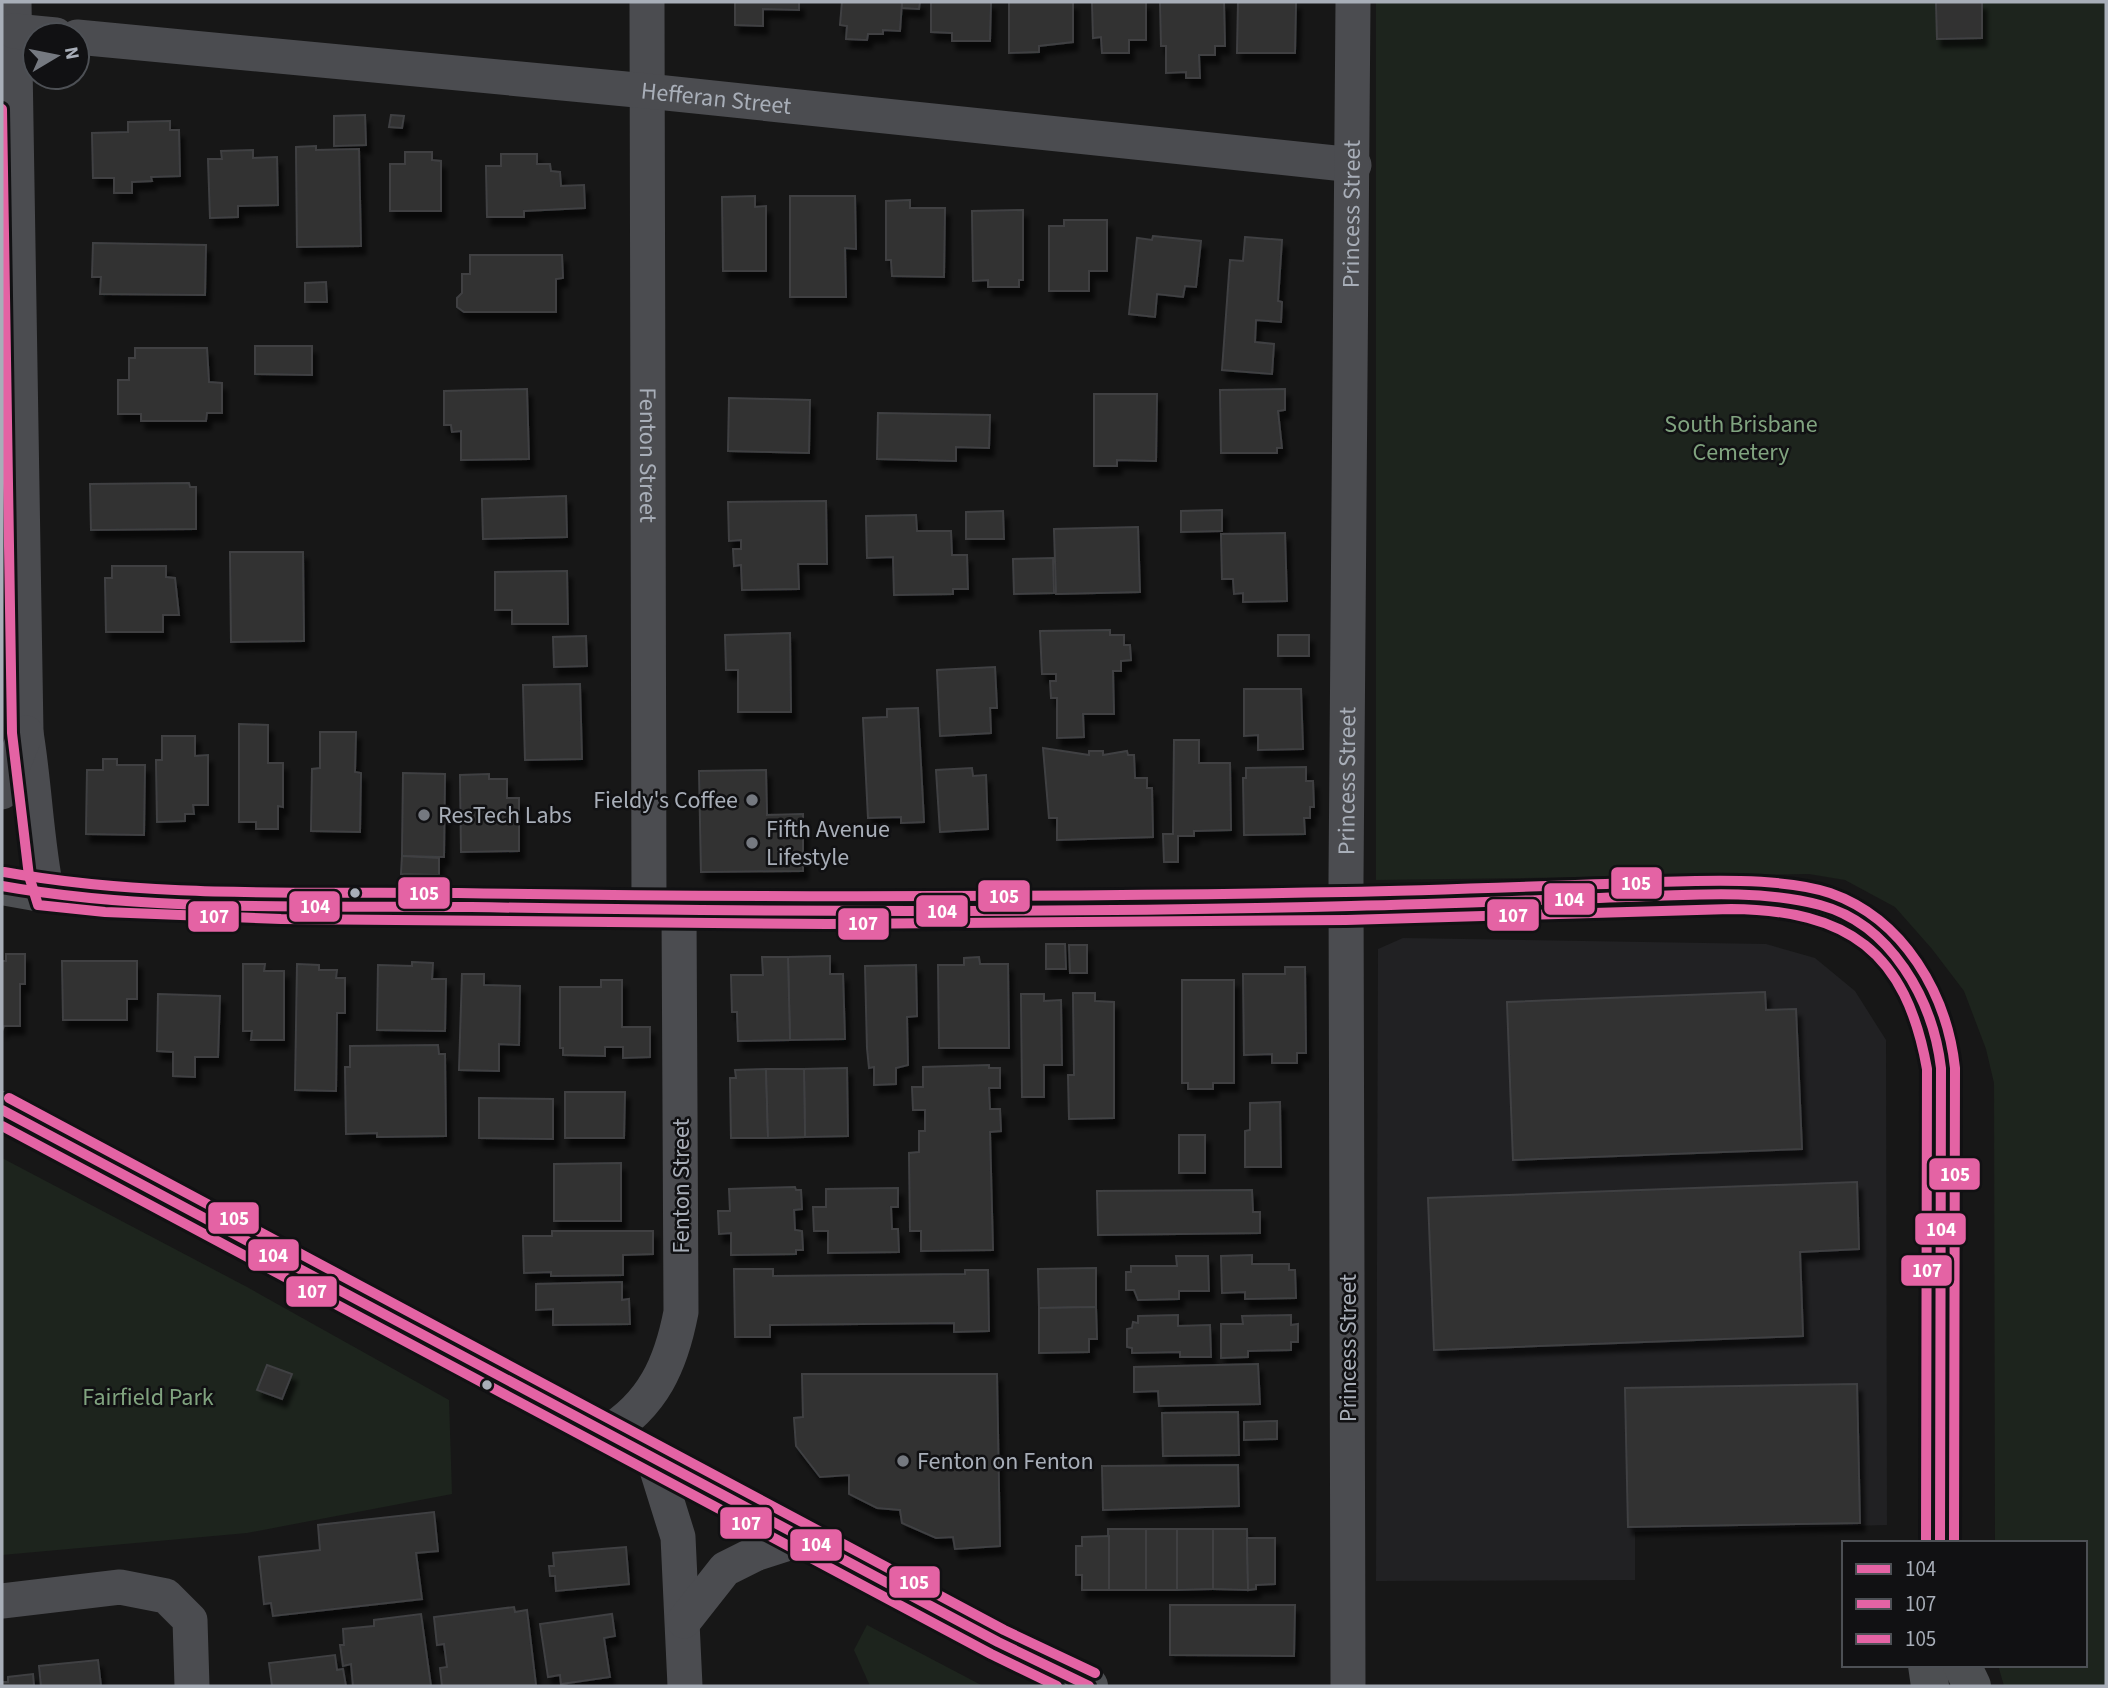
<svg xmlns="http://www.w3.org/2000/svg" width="2108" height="1688" font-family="'Source Sans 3',sans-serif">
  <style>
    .built { fill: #212123 }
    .green { fill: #1d241d }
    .building { fill: #303031; stroke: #3f4043; stroke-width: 2; filter: url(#shadow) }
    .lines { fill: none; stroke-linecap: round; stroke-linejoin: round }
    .minor { stroke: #4b4c50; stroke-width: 35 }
    .major { stroke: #4d4f52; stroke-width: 38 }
    .bus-1-casing { stroke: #111113; stroke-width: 16 }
    .bus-2-casing { stroke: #111113; stroke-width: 16 }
    .bus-3-casing { stroke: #111113; stroke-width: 16 }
    .bus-1 { stroke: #e463a4; stroke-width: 10 }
    .bus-2 { stroke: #e463a4; stroke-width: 10 }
    .bus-3 { stroke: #e463a4; stroke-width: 10 }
    .poi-dot { fill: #757980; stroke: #111113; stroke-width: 2.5 }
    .bus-dot { fill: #a8aeb8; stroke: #111113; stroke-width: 2.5 }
    .labels { text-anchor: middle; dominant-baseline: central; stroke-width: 5; stroke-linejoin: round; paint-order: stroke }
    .street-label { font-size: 24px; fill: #a8aeb8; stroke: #111113 }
    .park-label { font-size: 24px; fill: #80a37f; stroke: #111113 }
    .poi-label { font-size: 24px; fill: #a8aeb8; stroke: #111113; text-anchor: start }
    .line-badge { stroke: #111113; stroke-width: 2.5 }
    .badge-label { font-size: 19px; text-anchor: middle; font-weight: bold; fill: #fff }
  </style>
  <defs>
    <filter id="shadow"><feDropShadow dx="4.5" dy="8" stdDeviation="2" flood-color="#0009"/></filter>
  </defs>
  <rect width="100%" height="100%" fill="#171717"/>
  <polygon class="built" points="1403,938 1766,944 1815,958 1855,991 1886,1040 1887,1525 1635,1532 1635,1580 1376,1581 1378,949"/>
  <g class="green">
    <polygon points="1376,2 2106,2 2106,1686 2004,1686 1998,1665 2085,1665 2085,1543 1995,1543 1994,1083 1986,1049 1964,991 1932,949 1895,907 1845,880 1809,874 1376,880"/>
    <polygon points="2,1158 247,1287 449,1400 452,1494 247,1533 2,1555"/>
    <polygon points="867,1625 983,1686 870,1686 854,1650"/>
  </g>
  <g class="building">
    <polygon points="735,2 799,2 799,10 763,9 763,26 735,25"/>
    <polygon points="842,2 902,2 900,31 883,30 883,34 868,34 867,40 846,39 847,26 840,25"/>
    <polygon points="902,2 920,2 919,9 902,8"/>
    <polygon points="931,2 991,2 990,41 952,41 952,33 931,32"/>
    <polygon points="1009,2 1073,2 1073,42 1039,46 1039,52 1009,53"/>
    <polygon points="1092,2 1146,2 1146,40 1129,40 1129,53 1102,53 1101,37 1093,38"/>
    <polygon points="1160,2 1224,2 1225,46 1215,46 1215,55 1199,55 1200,78 1186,78 1186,72 1166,73 1166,46 1161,46"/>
    <polygon points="1238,2 1296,2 1295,53 1237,53"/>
    <polygon points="1936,2 1982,2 1982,38 1937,39"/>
    <polygon points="365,115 366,145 334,146 334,116"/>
    <polygon points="391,115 404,116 402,128 389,127"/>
    <polygon points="170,121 170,130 179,130 180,176 151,177 152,181 132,182 132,193 114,193 114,178 93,178 92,133 128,132 128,122"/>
    <polygon points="316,146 316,150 359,149 361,246 297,247 296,147"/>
    <polygon points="253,150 253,158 277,157 278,205 238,206 238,217 210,218 208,159 222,159 221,151"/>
    <polygon points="405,152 432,152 432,160 441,161 441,211 390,211 390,164 405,164"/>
    <polygon points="501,154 537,154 537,164 550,164 551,171 560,172 561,186 584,185 585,208 524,211 524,217 487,217 486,166 501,166"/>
    <polygon points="755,196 755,207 766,206 766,271 723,271 722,197"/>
    <polygon points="790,196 855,196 856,249 845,248 846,297 790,297"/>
    <polygon points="910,200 910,208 945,208 944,277 892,276 891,260 886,260 886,201"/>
    <polygon points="1023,210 1023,280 1019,280 1019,287 988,287 988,280 973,281 972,211"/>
    <polygon points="1064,220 1107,220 1107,271 1089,271 1089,291 1049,291 1049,226 1064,226"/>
    <polygon points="1153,236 1201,241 1196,287 1185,286 1183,297 1157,294 1155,317 1129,314 1137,238 1152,240"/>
    <polygon points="1245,237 1282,240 1278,301 1282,302 1281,322 1256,320 1255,342 1274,344 1272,374 1222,370 1230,260 1243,261"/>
    <polygon points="93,243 206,245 205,295 100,294 101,277 92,277"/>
    <polygon points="470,255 562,255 563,278 556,279 556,312 464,312 457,307 457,298 462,293 462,274 470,274"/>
    <polygon points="326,282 327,302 305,302 305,283"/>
    <polygon points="255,346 312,346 312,375 255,374"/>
    <polygon points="135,348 207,348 209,382 222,383 222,413 207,413 206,421 141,421 141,414 118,414 118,380 129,380 129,358 135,358"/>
    <polygon points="527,389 529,459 461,460 461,431 452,432 451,425 444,425 444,391"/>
    <polygon points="1285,389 1285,410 1278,411 1282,448 1277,448 1277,453 1221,453 1220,390"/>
    <polygon points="1094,394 1157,394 1156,461 1117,460 1117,466 1094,466"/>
    <polygon points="729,398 810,400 809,453 728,451"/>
    <polygon points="878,413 990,415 989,448 956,447 956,461 877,459"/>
    <polygon points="189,483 190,487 196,487 196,529 91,530 90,484"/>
    <polygon points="566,496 567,537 483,539 482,499"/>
    <polygon points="826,501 827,564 798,564 799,589 742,590 741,565 734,566 733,549 741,549 741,540 729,541 728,502"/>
    <polygon points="1222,510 1222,531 1181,532 1181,511"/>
    <polygon points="1003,511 1004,539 966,539 966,512"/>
    <polygon points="916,515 917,531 951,531 952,555 967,555 968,589 953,589 953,594 894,595 893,557 867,558 866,516"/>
    <polygon points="1138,527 1140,592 1056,594 1054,529"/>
    <polygon points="1285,533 1287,601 1243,602 1243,593 1234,594 1233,579 1222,579 1221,534"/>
    <polygon points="230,552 303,552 304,641 231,642"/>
    <polygon points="1053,558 1054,593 1014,594 1013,559"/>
    <polygon points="112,566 166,566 166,577 175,578 179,615 163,615 163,632 106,632 105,578 112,578"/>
    <polygon points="567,571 568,624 512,624 512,610 495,610 495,572"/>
    <polygon points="1110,630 1110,635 1124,635 1124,645 1130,645 1131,660 1121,661 1121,671 1113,671 1114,714 1083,714 1084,737 1057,738 1057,698 1051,698 1050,681 1056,681 1056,674 1042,674 1040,631"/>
    <polygon points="790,633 791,712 738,712 738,670 726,670 725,635"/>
    <rect x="1278" y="635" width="31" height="21"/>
    <polygon points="586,636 587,666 554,667 553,637"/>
    <polygon points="995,667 997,708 990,708 991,733 940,736 937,670"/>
    <polygon points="580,684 582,759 525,760 523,685"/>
    <polygon points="1244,689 1301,689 1303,749 1258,750 1258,735 1244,736"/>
    <polygon points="918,708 924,822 901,823 901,817 868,818 863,718 887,717 887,709"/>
    <polygon points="239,724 268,725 268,763 283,763 283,807 278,806 278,829 256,829 256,822 239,822"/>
    <polygon points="320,732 356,732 355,772 361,773 360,832 311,831 312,769 320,768"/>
    <polygon points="162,736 195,736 195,756 208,755 208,805 193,805 194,814 185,814 185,821 157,822 156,760 162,760"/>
    <polygon points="1174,740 1199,740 1199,763 1230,763 1231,830 1194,831 1194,836 1178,836 1178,862 1164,862 1163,834 1173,834"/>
    <polygon points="1043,748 1089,755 1089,751 1103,751 1103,755 1127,751 1128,755 1134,755 1135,778 1147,778 1147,788 1152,788 1153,837 1057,840 1057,818 1049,818"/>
    <polygon points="103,759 117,759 117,765 145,765 144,835 86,834 87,770 103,770"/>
    <polygon points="1306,767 1306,781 1313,781 1314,807 1310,807 1310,818 1304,818 1305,834 1244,835 1243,778 1246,778 1246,768"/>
    <polygon points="972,768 973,776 986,775 988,829 940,832 936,770"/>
    <polygon points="766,770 767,815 803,814 803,871 701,872 699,771"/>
    <polygon points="403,773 445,774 444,857 402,856"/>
    <polygon points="489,774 489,779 507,779 507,798 519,798 519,851 461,852 460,775"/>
    <polygon points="402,856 439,858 439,875 401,874"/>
    <polygon points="1046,944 1065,944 1066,969 1046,969"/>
    <polygon points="1069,945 1087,945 1087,973 1070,973"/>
    <polygon points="6,954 25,954 25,984 20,984 20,1026 4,1026 2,1031 2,961 6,961"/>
    <polygon points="830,956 830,974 843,974 845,1039 790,1040 788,957"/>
    <polygon points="762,957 788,957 790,1040 738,1041 737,1012 732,1012 731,975 763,975"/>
    <polygon points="979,957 980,964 1008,964 1009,1048 939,1048 938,965 964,965 964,958"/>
    <polygon points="62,961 137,961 137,999 127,999 127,1020 63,1020"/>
    <polygon points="412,962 433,963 432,979 446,979 445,1031 377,1030 378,965 412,966"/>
    <polygon points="243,964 265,964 264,971 284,971 284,1040 251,1040 252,1031 243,1031"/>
    <polygon points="297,964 319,965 319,970 337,970 336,978 345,978 345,1013 337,1013 336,1091 295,1090"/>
    <polygon points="916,965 917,1016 907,1017 908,1065 896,1068 896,1084 874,1085 874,1067 869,1068 867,1048 865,966"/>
    <polygon points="1285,967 1305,967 1306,1053 1297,1053 1297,1063 1272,1063 1272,1054 1244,1055 1243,974 1285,974"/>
    <polygon points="462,974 484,974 484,985 520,986 519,1045 499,1044 499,1071 459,1070"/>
    <polygon points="601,980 622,980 622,1027 650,1027 650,1057 623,1058 623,1047 605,1047 605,1056 563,1055 563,1048 560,1048 560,987 601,987"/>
    <polygon points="1182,980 1234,980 1234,1083 1213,1083 1213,1089 1188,1089 1188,1083 1182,1083"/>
    <polygon points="1765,992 1766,1010 1796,1009 1802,1149 1513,1160 1507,1002"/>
    <polygon points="1073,993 1095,993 1095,1001 1114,1002 1114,1118 1069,1119 1068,1075 1074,1075"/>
    <polygon points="158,994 220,996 218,1057 195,1057 195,1077 173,1076 173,1052 157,1051"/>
    <polygon points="1021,994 1044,994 1044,1001 1061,1000 1062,1065 1044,1065 1044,1097 1022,1097"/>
    <polygon points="438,1045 439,1054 445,1054 446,1136 377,1137 377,1133 346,1134 345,1067 350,1067 350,1046"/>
    <polygon points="989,1065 989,1068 1000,1068 1000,1088 989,1088 990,1109 1000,1109 1001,1131 990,1132 993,1250 921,1251 921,1231 910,1231 909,1153 919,1152 919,1131 925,1131 925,1110 913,1110 912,1087 923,1087 923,1067"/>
    <polygon points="847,1068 848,1136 805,1137 804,1069"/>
    <polygon points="766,1069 768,1138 731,1138 730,1078 736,1078 735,1070"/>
    <polygon points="766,1069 804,1069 805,1137 768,1138"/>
    <polygon points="565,1092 625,1092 624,1138 565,1138"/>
    <polygon points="479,1098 553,1099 553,1139 479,1138"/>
    <polygon points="1280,1102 1281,1167 1245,1167 1245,1131 1250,1130 1250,1103"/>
    <rect x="1179" y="1135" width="26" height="38"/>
    <polygon points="621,1163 621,1221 554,1221 554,1164"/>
    <polygon points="1857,1182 1859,1249 1800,1252 1803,1336 1434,1350 1428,1198"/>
    <polygon points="795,1187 796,1190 801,1190 802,1209 794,1210 795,1230 802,1231 803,1250 796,1250 796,1254 731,1255 731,1233 719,1234 718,1211 730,1211 729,1189"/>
    <polygon points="898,1188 898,1207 891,1207 892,1229 898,1229 899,1252 828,1253 828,1231 814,1231 813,1207 826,1207 826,1189"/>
    <polygon points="1252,1190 1253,1212 1260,1212 1260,1233 1098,1235 1097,1191"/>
    <polygon points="552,1231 653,1231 653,1254 623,1255 623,1275 551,1276 551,1272 524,1273 523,1236 552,1236"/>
    <polygon points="1252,1255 1252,1264 1289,1264 1289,1270 1295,1270 1296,1298 1245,1299 1245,1292 1222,1293 1221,1256"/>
    <polygon points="1176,1256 1208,1256 1209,1291 1179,1291 1179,1299 1138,1300 1134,1290 1126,1290 1126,1272 1131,1272 1131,1266 1177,1266"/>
    <polygon points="1096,1268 1096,1307 1039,1308 1038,1269"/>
    <polygon points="734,1269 773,1269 773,1276 965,1274 965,1270 988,1270 989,1331 954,1332 954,1323 770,1325 770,1337 735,1337"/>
    <polygon points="622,1282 622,1300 629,1299 630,1324 553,1325 553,1309 536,1310 536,1284"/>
    <polygon points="1096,1307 1097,1339 1089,1339 1089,1352 1039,1353 1039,1308"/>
    <polygon points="1178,1315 1178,1326 1210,1325 1211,1357 1180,1357 1180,1352 1132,1353 1132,1348 1127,1347 1127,1329 1132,1328 1133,1322 1138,1323 1138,1316"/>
    <polygon points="1291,1315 1291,1325 1298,1324 1298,1342 1291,1342 1291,1350 1248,1351 1248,1357 1221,1358 1221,1324 1243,1324 1242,1316"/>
    <polygon points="1258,1364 1260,1404 1159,1406 1158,1391 1134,1392 1134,1367"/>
    <polygon points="267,1365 292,1374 282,1399 257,1390"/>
    <polygon points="802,1374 997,1374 1000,1546 955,1549 953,1537 936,1538 902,1523 900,1510 877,1508 849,1494 849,1475 820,1477 796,1446 794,1418 803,1417"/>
    <polygon points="1857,1384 1860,1523 1628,1527 1625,1388"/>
    <polygon points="1238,1412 1239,1455 1163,1456 1162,1413"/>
    <polygon points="1277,1421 1277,1439 1244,1440 1244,1422"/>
    <polygon points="1238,1465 1239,1506 1103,1510 1102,1466"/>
    <polygon points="434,1512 438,1551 416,1553 422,1599 273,1616 271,1603 264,1604 259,1557 320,1550 318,1525"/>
    <polygon points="1108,1529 1146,1529 1146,1590 1109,1590"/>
    <rect x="1146" y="1529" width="31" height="61"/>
    <polygon points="1177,1529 1213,1529 1213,1589 1177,1590"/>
    <polygon points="1213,1529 1247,1529 1248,1590 1213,1589"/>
    <polygon points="1109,1536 1109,1590 1082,1590 1082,1575 1076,1575 1076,1546 1082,1546 1082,1537"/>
    <polygon points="1247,1538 1275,1538 1275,1584 1256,1585 1256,1589 1248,1590"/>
    <polygon points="626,1547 629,1584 556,1591 555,1576 550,1576 549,1566 554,1566 553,1553"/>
    <polygon points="1170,1605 1295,1605 1294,1656 1170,1655"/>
    <polygon points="514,1607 515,1612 527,1610 536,1685 442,1686 440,1668 447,1667 444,1644 437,1645 434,1617"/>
    <polygon points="421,1614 431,1686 353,1686 351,1664 343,1666 340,1645 344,1645 343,1629 374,1626 374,1620"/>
    <polygon points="612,1614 615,1636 604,1638 610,1677 561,1684 560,1675 548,1677 540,1624"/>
    <polygon points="335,1655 337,1670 343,1669 346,1686 272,1686 269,1663"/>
    <polygon points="98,1660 101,1686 41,1686 39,1666"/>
    <polygon points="33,1674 34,1686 2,1686 2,1682 8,1682 8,1677"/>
  </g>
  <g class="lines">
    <g class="minor">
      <path d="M 14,2 L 26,733 C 35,787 36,841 47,894"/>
      <path id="s1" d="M 647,2 L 649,910"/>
      <polyline points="14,31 56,35"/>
      <path id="s2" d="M 77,37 L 647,91 L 1354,165"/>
      <polyline points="2,792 26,733"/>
      <path d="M 606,1433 C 653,1405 671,1364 681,1312 L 679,911"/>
      <polyline points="653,1457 678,1537 685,1686"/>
      <polyline points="2,1601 120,1587 166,1596 190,1620 192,1686"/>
      <polyline points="684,1621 725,1569 755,1554 804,1538"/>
      <path id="s3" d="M 1348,1686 L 1346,879 L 1353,2"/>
    </g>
    <g class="major">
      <polyline points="2,886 47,894 150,902 679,911 1348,906 1665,896 1734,896 1789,900 1824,906 1852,920 1880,940 1908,971 1921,997 1938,1043 1941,1068 1940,1543"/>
      <polyline points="2,1110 998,1642 1089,1686"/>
      <polyline points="1927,1665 1930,1686"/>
      <polyline points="1962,1665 1972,1686"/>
    </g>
    <defs>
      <g id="bus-1">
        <path d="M 2,886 C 153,913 318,905 471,907 C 764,912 1058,913 1351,906 C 1443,904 1535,900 1626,897 C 1689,895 1759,889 1820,905 C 1891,924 1933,1000 1941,1068 L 1940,1543"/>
        <polyline points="2,1110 998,1642 1089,1686"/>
      </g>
      <g id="bus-2">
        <path d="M 2,109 L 12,733 L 29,876 L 38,905 L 105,912 L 281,919 L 827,924 L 1346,920 L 1731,909 C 1848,910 1906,951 1927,1069 L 1926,1543"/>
        <polyline points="2,1126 991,1654 1057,1686"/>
      </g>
      <g id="bus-3">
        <path d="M 4,872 C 153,899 308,891 458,893 C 753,898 1050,897 1345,892 C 1442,890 1538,886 1634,883 C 1687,881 1781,876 1830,893 C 1904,919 1947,994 1955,1068 L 1954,1543"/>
        <polyline points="9,1098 1004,1630 1095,1673"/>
      </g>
    </defs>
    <use href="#bus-1" class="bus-1-casing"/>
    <use href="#bus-2" class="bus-2-casing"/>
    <use href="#bus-3" class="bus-3-casing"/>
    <use href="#bus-1" class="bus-1"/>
    <use href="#bus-2" class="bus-2"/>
    <use href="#bus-3" class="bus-3"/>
  </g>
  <g class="poi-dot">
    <circle cx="752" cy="800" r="7"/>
    <circle cx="424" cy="815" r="7"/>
    <circle cx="752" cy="843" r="7"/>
    <circle cx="903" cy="1461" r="7"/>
  </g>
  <g class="bus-dot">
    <circle cx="355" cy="893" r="6"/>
    <circle cx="487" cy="1385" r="6"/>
  </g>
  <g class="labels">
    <g class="street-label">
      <text stroke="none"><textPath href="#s2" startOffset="642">Hefferan Street</textPath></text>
      <text stroke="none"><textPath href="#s3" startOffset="1472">Princess Street</textPath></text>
      <text stroke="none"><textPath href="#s1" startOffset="453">Fenton Street</textPath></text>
      <text stroke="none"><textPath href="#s3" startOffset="905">Princess Street</textPath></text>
      <text transform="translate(681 1186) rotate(-90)">Fenton Street</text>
      <text transform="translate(1348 1348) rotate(-90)">Princess Street</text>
    </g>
    <g class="park-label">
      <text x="1741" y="424">South Brisbane<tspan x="1741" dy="28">Cemetery</tspan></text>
      <text x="148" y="1397">Fairfield Park</text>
    </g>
    <g class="poi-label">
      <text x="738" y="800" text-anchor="end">Fieldy's Coffee</text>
      <text x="438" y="815">ResTech Labs</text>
      <text x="766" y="829">Fifth Avenue<tspan x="766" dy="28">Lifestyle</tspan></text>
      <text x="917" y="1461">Fenton on Fenton</text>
    </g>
  </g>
  <g class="line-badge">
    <rect x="1610" y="866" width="53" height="34" rx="7" fill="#e463a4"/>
    <rect x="397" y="876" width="54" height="34" rx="7" fill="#e463a4"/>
    <rect x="977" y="879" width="54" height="34" rx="7" fill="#e463a4"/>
    <rect x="1543" y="882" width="53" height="34" rx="7" fill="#e463a4"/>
    <rect x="288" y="890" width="53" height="33" rx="7" fill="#e463a4"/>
    <rect x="915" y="894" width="54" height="34" rx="7" fill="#e463a4"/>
    <rect x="1486" y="898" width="54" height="34" rx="7" fill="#e463a4"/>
    <rect x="187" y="900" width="53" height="33" rx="7" fill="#e463a4"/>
    <rect x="837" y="907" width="53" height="34" rx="7" fill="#e463a4"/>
    <rect x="1928" y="1157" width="53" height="34" rx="7" fill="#e463a4"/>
    <rect x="207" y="1201" width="53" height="34" rx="7" fill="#e463a4"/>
    <rect x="1914" y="1212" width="53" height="34" rx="7" fill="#e463a4"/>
    <rect x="247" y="1238" width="53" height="34" rx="7" fill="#e463a4"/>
    <rect x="1900" y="1254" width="53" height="33" rx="7" fill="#e463a4"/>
    <rect x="285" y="1275" width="53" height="33" rx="7" fill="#e463a4"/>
    <rect x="719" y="1506" width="54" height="34" rx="7" fill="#e463a4"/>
    <rect x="789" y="1528" width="54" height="34" rx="7" fill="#e463a4"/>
    <rect x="888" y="1565" width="53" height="34" rx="7" fill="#e463a4"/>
  </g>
  <g class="badge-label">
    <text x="1636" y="890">105</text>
    <text x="424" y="900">105</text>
    <text x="1004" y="903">105</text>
    <text x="1569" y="906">104</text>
    <text x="315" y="913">104</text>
    <text x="942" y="918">104</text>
    <text x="1513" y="922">107</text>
    <text x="214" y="923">107</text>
    <text x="863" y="930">107</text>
    <text x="1955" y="1181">105</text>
    <text x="234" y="1225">105</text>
    <text x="1941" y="1236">104</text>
    <text x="273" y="1262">104</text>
    <text x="1927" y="1277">107</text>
    <text x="312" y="1298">107</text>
    <text x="746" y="1530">107</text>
    <text x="816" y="1551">104</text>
    <text x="914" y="1589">105</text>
  </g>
  <rect width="2108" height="1688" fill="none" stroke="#a8aeb8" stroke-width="7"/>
  <rect x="1842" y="1541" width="245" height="126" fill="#111113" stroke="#4d5055" stroke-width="2"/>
  <rect x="1856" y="1564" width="35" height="10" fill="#e463a4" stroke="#4d5055" stroke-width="2"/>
  <text x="1905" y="1576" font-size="21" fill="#a8aeb8">104</text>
  <rect x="1856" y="1599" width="35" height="10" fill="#e463a4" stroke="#4d5055" stroke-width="2"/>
  <text x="1905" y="1611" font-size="21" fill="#a8aeb8">107</text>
  <rect x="1856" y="1634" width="35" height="10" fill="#e463a4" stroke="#4d5055" stroke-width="2"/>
  <text x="1905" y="1646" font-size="21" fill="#a8aeb8">105</text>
  <g transform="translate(56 56) rotate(80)"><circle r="33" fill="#111113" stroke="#4d5055" stroke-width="2"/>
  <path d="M0-5L12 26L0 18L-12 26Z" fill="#757980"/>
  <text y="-10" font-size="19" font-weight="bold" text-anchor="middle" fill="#a8aeb8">N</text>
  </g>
</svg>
